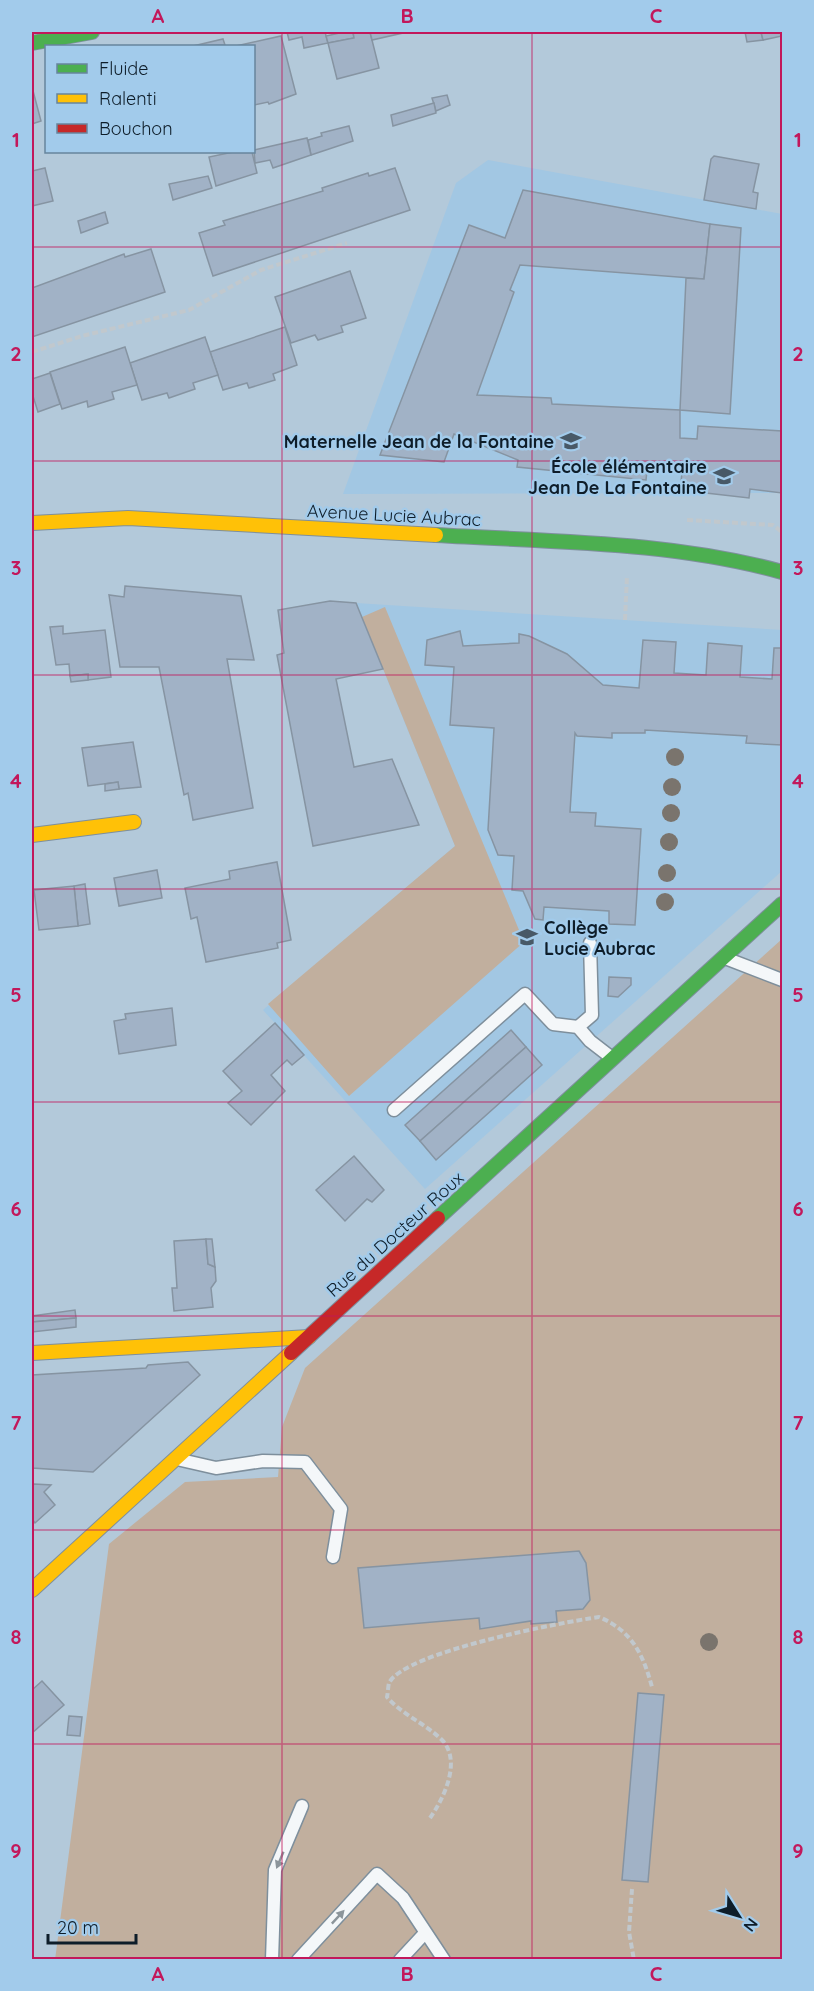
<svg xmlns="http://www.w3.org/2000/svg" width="814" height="1991" font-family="Quicksand,sans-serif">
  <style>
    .built { fill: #a2c7e3 }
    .green { fill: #c1af9e }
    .building { fill: #a1b2c6; stroke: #8694a2; stroke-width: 1.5 }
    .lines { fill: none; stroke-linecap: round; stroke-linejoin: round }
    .lane-casing { stroke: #7e8f9c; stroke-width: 15 }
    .fast-casing { stroke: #7e8f9c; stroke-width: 16 }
    .slow-casing { stroke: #7e8f9c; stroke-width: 16 }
    .jam-casing { stroke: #7e8f9c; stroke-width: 16 }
    .path { stroke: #c1c8cd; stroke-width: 4; stroke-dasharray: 6 3; stroke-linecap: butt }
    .lane { stroke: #f4f7f9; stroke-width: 12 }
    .fast { stroke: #4caf50; stroke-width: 14 }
    .slow { stroke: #ffc107; stroke-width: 14 }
    .jam { stroke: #c62828; stroke-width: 14 }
    .tree { fill: #7a746d }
    .oneway { fill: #8c959b }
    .grid { fill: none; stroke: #c2185b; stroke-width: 1.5; stroke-opacity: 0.55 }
    .labels { text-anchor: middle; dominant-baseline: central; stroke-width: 5; stroke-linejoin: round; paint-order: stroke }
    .poi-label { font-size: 18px; font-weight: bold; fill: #0e1d29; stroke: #a2cbeb; text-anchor: end }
    .street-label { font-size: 18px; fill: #0e1d29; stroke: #a2cbeb }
    .neatline { fill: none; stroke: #c2185b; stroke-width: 2 }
    .grid-label { font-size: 20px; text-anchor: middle; font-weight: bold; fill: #c2185b }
  </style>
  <rect width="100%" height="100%" fill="#b3c9da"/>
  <g class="built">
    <polygon points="488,160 782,214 782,493 343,494 456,183"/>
    <polygon points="356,603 782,630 782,871 425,1189 263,1010 455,846"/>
  </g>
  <g class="green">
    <polygon points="385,607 524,942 349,1096 268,1004 455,846 362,617"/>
    <polygon points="782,939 782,1959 55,1960 109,1544 185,1482 278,1477 282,1427 305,1368"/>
  </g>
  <g class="building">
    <polygon points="287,32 325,32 328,43 304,48 302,37 289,40"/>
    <polygon points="344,32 353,32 354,38 328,43 326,36"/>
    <polygon points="353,32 370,32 379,68 337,79 328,43 354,38"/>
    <polygon points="370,32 402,32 403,33 372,40"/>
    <polygon points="745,32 761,32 763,40 747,42"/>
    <polygon points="761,32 782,32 782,36 763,40"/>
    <polygon points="281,36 296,94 269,104 268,102 254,105 254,46 236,46"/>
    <polygon points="223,39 225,45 193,46"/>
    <polygon points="32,87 41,121 32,124"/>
    <polygon points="447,95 450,105 436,111 432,98"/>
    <polygon points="434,103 436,113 393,126 391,115"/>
    <polygon points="349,126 353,141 311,155 308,140 322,136 321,133"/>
    <polygon points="307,138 311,155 273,168 270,160 255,163 254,150"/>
    <polygon points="233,152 252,152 257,173 216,186 209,157"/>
    <polygon points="714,156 759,164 753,192 758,193 756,209 704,200 711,159"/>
    <polygon points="45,168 53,201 32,206 32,171"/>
    <polygon points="395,168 410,210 213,276 199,233 225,225 223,221 323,191 322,188 368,173 369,176"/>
    <polygon points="208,176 212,188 173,200 169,184"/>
    <polygon points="523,190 710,224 704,279 520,265 510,290 514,292 477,395 551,398 552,404 680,410 680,438 697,439 698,426 782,431 782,493 750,489 749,498 680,490 682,473 647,470 646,480 517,467 518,460 454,434 444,462 380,455 469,225 505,238"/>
    <polygon points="105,212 108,223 81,233 78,221"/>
    <polygon points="710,224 741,228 730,414 680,410 686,278 704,279"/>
    <polygon points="151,249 165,292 32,337 32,288 124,254 125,257"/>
    <polygon points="350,271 366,318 341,326 343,332 318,340 315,335 291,343 275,297"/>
    <polygon points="285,327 297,365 273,374 275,380 249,388 247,383 223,390 210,352"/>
    <polygon points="205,337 218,375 193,383 195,389 169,398 167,393 142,400 130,363"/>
    <polygon points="125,347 137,385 112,392 114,399 88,407 87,401 62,409 50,372"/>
    <polygon points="50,373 60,404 38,412 32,393 32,379"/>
    <polygon points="125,586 241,596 254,660 227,659 253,808 193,820 188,793 184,795 159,667 120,667 109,595 124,597"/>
    <polygon points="330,601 356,603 383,669 336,679 354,767 392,759 419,825 313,846 277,655 284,653 278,610"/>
    <polygon points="63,626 63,634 105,630 111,677 88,680 88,674 70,676 69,664 56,665 50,627"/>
    <polygon points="460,631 463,646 519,643 519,634 529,636 567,654 603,685 639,688 643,640 676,642 674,673 706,675 708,643 742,646 740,677 772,679 774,648 782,648 782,745 746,743 747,736 645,730 645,733 612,733 612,738 577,736 575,733 570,812 596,813 595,826 641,829 635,925 609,924 609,911 544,907 543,920 535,919 523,891 512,890 514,856 498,855 488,830 494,728 450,725 454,667 425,665 427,640"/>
    <polygon points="88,674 88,680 71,682 70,676"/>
    <polygon points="133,742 141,787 119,789 118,782 88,786 82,748"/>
    <polygon points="118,782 119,789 105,791 105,784"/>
    <polygon points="277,862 291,940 277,943 278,948 206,962 197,917 191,919 185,888 230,879 229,871"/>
    <polygon points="157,870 162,898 119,906 114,878"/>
    <polygon points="85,884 90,924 78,926 74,886"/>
    <polygon points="74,886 78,926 39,930 34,890"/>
    <polygon points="609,977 631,978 631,985 618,997 608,996"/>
    <polygon points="172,1008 176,1045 119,1054 114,1021 126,1019 125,1014"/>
    <polygon points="275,1023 304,1055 292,1065 287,1060 271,1075 285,1091 251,1125 228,1103 242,1091 223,1071"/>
    <polygon points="511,1030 526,1047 420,1141 405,1125"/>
    <polygon points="526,1047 542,1065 436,1160 420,1141"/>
    <polygon points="354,1156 384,1190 372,1202 367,1199 345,1221 316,1190"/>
    <polygon points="206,1239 208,1264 215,1267 216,1281 211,1288 213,1307 174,1311 172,1288 177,1288 174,1241"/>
    <polygon points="206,1239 212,1239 215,1267 208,1264"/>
    <polygon points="75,1310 76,1318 32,1322 32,1316"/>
    <polygon points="76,1318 76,1327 32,1332 32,1322"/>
    <polygon points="188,1362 200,1375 93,1472 32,1468 32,1375 146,1368 148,1365"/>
    <polygon points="34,1484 51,1485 44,1492 55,1505 35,1523 32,1519 32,1487"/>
    <polygon points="579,1551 586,1563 590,1600 583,1609 556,1611 557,1622 531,1624 531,1621 480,1629 479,1618 364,1628 358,1568"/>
    <polygon points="42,1681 64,1705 32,1733 32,1690"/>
    <polygon points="638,1693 664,1695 648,1882 622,1880"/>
    <polygon points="69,1716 82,1717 80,1736 67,1735"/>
  </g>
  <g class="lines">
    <defs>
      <g id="lane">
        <polyline points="725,958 782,980"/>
        <polyline points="578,1027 592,1015 590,943"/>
        <polyline points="394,1110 525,994 553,1024 578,1027 590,1041 612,1058"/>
        <polyline points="181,1460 216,1468 263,1461 305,1462 341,1509 333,1557"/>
        <polyline points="272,1960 275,1870 302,1806"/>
        <polyline points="298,1960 377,1874 403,1898 444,1960"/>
        <polyline points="400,1960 425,1933"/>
      </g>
      <g id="fast">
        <polyline points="32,43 92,32"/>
        <path d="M 436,535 C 551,542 670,541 782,572"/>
        <polyline points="438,1218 782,904"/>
      </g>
      <g id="slow">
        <polyline points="32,523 128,518 436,535"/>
        <polyline points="32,835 134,822"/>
        <polyline points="32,1353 309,1337"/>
        <polyline points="32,1590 291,1353"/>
      </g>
      <polyline id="jam" points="291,1353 438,1218"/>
    </defs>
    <use href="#lane" class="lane-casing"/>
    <use href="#fast" class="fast-casing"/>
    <use href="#slow" class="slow-casing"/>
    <use href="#jam" class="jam-casing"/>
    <g class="path">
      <polyline points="32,352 82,336 189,310 261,270 347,243"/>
      <polyline points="687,520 773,525 782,532"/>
      <polyline points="625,620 627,576"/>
      <path d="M 430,1818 C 444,1798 462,1761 442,1740 C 425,1723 402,1715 387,1697 C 388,1693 388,1686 389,1683 C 404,1652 563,1622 599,1617 C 632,1631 643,1654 652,1687"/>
      <polyline points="632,1889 629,1932 634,1960"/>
    </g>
    <use href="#lane" class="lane"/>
    <use href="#fast" class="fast"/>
    <use href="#slow" class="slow"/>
    <use href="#jam" class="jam"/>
  </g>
  <g class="tree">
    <circle cx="675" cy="757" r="9"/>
    <circle cx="672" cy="787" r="9"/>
    <circle cx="671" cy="813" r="9"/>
    <circle cx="669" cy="842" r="9"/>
    <circle cx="667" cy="873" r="9"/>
    <circle cx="665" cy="902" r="9"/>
    <circle cx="709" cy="1642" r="9"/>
  </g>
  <defs><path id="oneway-solid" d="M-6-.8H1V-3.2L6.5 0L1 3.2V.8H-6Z" transform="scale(1.5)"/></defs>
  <g class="oneway">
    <use href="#oneway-solid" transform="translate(280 1860) rotate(113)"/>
    <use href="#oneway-solid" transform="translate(338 1917) rotate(-47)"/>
  </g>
  <path class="grid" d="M 282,32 L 282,1960M 532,32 L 532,1960M 32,247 L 782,247M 32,461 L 782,461M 32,675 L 782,675M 32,889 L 782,889M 32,1102 L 782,1102M 32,1316 L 782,1316M 32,1530 L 782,1530M 32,1744 L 782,1744"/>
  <defs>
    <symbol id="school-bare" viewBox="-9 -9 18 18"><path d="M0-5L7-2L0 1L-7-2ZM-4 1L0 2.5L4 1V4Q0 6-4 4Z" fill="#485967" stroke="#a2cbeb" stroke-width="2.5" paint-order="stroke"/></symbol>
  </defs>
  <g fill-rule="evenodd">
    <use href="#school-bare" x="556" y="426" width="30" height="30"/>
    <use href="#school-bare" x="709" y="461" width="30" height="30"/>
    <use href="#school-bare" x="512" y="922" width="30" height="30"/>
  </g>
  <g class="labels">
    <g class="poi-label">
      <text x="554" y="441">Maternelle Jean de la Fontaine</text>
      <text x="707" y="466">École élémentaire<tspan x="707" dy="21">Jean De La Fontaine</tspan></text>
      <text x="544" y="927" text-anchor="start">Collège<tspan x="544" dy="21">Lucie Aubrac</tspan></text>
    </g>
    <g class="street-label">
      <text transform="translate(394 515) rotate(3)">Avenue Lucie Aubrac</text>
      <text transform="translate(395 1234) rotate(-42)">Rue du Docteur Roux</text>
    </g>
  </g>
  <rect width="814" height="1991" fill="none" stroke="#a2cbeb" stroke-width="66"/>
  <rect x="45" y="45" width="210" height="108" fill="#a2cbeb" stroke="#67859d" stroke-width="1.5"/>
  <rect x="57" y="64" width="30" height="9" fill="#4caf50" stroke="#67859d" stroke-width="1.5"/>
  <text x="99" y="75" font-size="18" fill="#0e1d29">Fluide</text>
  <rect x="57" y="94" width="30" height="9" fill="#ffc107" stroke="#67859d" stroke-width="1.5"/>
  <text x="99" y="105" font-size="18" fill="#0e1d29">Ralenti</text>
  <rect x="57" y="124" width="30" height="9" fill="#c62828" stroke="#67859d" stroke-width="1.5"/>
  <text x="99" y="135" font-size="18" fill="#0e1d29">Bouchon</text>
  <g transform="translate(739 1916) rotate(127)" stroke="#a2cbeb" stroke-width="4.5" paint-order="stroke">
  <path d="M0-4.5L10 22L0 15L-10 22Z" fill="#0e1d29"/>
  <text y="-9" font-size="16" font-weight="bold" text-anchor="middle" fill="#0e1d29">N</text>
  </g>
  <path d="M48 1934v9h88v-9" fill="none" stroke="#0e1d29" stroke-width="3"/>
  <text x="57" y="1934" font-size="18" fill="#0e1d29" stroke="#a2cbeb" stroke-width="4.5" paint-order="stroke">20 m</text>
  <rect x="33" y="33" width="748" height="1925" class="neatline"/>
  <g class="grid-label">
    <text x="158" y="23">A</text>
    <text x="407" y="23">B</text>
    <text x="656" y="23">C</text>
    <text x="16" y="147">1</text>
    <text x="798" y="147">1</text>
    <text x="16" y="361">2</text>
    <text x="798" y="361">2</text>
    <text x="16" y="575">3</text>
    <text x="798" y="575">3</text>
    <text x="16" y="788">4</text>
    <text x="798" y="788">4</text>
    <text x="16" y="1002">5</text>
    <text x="798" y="1002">5</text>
    <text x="16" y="1216">6</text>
    <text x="798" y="1216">6</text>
    <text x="16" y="1430">7</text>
    <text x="798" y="1430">7</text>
    <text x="16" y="1644">8</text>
    <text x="798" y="1644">8</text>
    <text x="16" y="1858">9</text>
    <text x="798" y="1858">9</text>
    <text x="158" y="1981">A</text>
    <text x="407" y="1981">B</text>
    <text x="656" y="1981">C</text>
  </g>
</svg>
